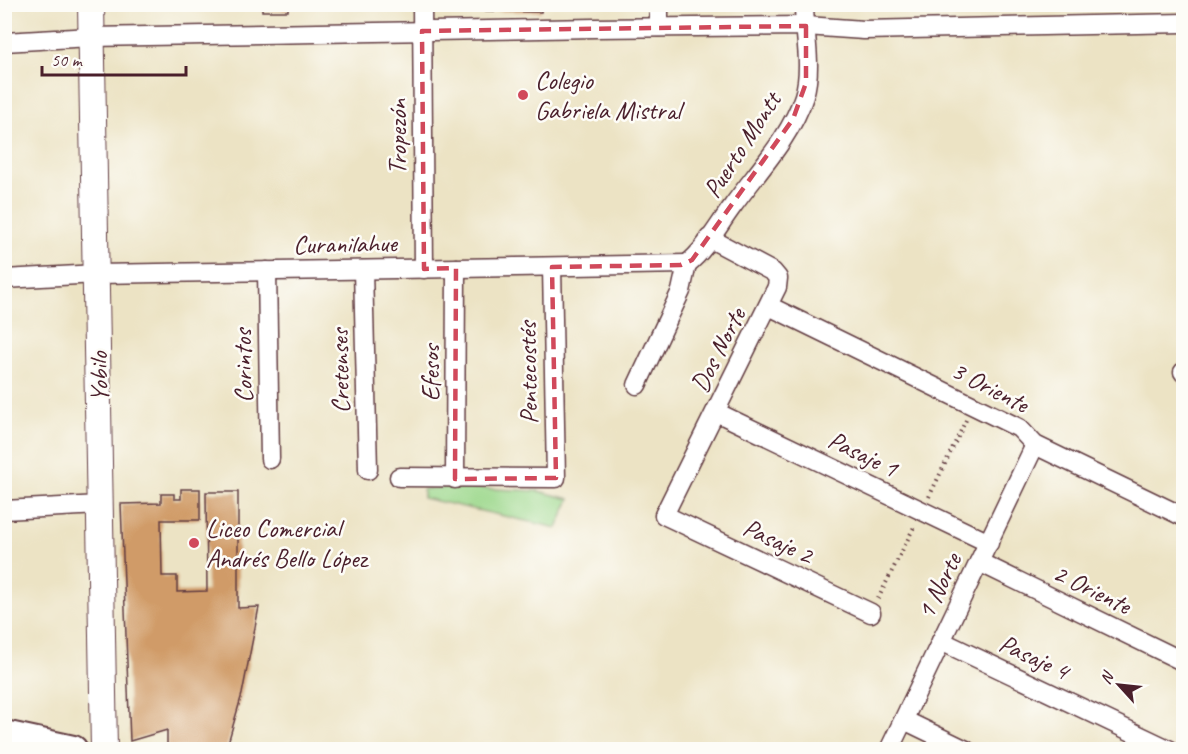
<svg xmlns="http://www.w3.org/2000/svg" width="1188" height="754" font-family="Caveat,sans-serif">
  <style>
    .green { fill: #9cd88c; stroke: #737c5c; stroke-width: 1.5 }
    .building { fill: #d09b68 }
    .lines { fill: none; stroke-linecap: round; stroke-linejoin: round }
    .minor-casing { stroke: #623c42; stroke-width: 21 }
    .secondary-casing { stroke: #623c42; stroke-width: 28 }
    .primary-casing { stroke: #623c42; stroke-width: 32 }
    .path { stroke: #623c42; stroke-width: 4; stroke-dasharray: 1.5 4.5; stroke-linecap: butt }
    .minor { stroke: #fff; stroke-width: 18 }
    .secondary { stroke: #fff; stroke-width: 26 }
    .primary { stroke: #fff; stroke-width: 28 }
    .marked { fill: none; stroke: #d1495b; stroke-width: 4.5; stroke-dasharray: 12 8; stroke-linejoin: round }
    .poi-dot { fill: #d1495b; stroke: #fdfcf7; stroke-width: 2 }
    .labels { text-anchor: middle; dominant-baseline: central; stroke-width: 5; stroke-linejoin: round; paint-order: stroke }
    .poi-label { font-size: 26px; fill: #4a1f2b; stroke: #fdfcf7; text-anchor: start }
    .street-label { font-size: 26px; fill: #4a1f2b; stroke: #fdfcf7 }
  </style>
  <rect width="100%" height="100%" fill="#fdfcf7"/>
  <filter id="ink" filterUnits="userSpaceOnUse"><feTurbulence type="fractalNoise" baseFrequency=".0167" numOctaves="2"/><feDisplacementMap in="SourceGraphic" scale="12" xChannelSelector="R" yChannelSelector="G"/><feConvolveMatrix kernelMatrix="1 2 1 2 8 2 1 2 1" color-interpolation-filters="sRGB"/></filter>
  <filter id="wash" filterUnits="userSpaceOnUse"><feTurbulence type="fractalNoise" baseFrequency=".008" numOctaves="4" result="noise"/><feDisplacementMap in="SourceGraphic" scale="24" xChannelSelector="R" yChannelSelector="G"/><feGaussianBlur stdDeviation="1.35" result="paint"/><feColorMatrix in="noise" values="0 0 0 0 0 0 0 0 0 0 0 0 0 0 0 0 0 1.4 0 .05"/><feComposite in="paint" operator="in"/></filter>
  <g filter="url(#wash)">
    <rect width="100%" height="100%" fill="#ece3c4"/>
    <polygon class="green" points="451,487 538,491 570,499 557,528 423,498 423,489"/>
    <g id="blocks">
      <g class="building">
        <rect x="262" y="4" width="26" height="7"/>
        <polygon points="443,4 542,4 541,12 442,10"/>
        <polygon points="181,489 200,489 200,520 161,520 162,576 177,576 177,592 207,591 206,492 238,492 238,608 259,607 242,694 226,750 167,747 167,730 130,741 121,504 161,503 161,494 174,494 174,499 181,499"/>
      </g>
    </g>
  </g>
  <g filter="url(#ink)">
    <use href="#blocks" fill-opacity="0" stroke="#623c42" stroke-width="1.5"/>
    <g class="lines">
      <defs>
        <g id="minor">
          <polyline points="422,4 424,269"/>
          <polyline points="659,4 659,27"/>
          <polyline points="4,42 91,37 594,28 806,26 864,30 1184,23"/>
          <polyline points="709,238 773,272 778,278 777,287 664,515 871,613"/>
          <path d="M 687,264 C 705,250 718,226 732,207 C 757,172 791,137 804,96 C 813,66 804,34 804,4"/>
          <polyline points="363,270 368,470"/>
          <polyline points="267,271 270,459"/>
          <polyline points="4,279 97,274 687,264"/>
          <polyline points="769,306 1019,428 1035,445 1184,517"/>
          <polyline points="1183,372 1184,373"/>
          <polyline points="637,385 681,291 687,264"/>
          <polyline points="716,412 989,543"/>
          <polyline points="399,477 556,478 552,267"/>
          <polyline points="455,479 456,268"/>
          <polyline points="4,510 100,505"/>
          <polyline points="979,562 1184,662"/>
          <polyline points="941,641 1170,750"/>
          <polyline points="904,720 966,750"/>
          <polyline points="889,750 1035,445"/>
        </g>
        <polyline id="secondary" points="91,4 104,750"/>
        <polyline id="primary" points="4,735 73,750"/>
      </defs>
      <use href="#minor" class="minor-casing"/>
      <use href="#secondary" class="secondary-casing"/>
      <use href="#primary" class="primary-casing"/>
      <g class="path">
        <polyline points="929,497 966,420"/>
        <polyline points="878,599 915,525"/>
      </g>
      <use href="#minor" class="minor"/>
      <use href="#secondary" class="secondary"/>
      <use href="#primary" class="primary"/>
    </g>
  </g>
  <path class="marked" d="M 806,26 L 806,83 L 793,119 L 692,260 L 681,265 L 552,267 L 556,478 L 455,479 L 456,268 L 424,269 L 422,31 Z"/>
  <g class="poi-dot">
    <circle cx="523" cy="95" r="6"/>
    <circle cx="194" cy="543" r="6"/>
  </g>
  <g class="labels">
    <g class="poi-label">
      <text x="535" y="80">Colegio<tspan x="535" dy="30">Gabriela Mistral</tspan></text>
      <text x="206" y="528">Liceo Comercial<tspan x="206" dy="30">Andrés Bello López</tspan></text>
    </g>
    <g class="street-label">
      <text transform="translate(397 137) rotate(-90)">Tropezón</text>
      <text transform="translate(742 145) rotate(-57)">Puerto Montt</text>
      <text transform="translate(345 244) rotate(-1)">Curanilahue</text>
      <text transform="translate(718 350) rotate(-63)">Dos Norte</text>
      <text transform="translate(243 366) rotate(-91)">Corintos</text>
      <text transform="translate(340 371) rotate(-91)">Cretenses</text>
      <text transform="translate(430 373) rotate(-90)">Efesos</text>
      <text transform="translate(528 373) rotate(-91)">Pentecostés</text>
      <text transform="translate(99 377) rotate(-91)">Yobilo</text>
      <text transform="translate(990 387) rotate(27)">3 Oriente</text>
      <text transform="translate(863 454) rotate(26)">Pasaje 1</text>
      <text transform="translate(778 541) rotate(25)">Pasaje 2</text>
      <text transform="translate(939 586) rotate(-64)">1 Norte</text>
      <text transform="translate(1092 589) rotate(26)">2 Oriente</text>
      <text transform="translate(1034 657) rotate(25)">Pasaje 4</text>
    </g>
  </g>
  <rect width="1188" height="754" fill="none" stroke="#fdfcf7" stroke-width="24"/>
  <g transform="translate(1119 685) rotate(297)" stroke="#fdfcf7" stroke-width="4.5" paint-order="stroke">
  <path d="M0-4.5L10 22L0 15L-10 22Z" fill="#4a1f2b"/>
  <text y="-9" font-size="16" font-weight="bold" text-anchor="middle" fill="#4a1f2b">N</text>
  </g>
  <path d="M42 66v9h144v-9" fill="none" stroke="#4a1f2b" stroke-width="3"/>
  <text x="51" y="66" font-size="18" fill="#4a1f2b" stroke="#fdfcf7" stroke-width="4.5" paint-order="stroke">50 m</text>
</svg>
